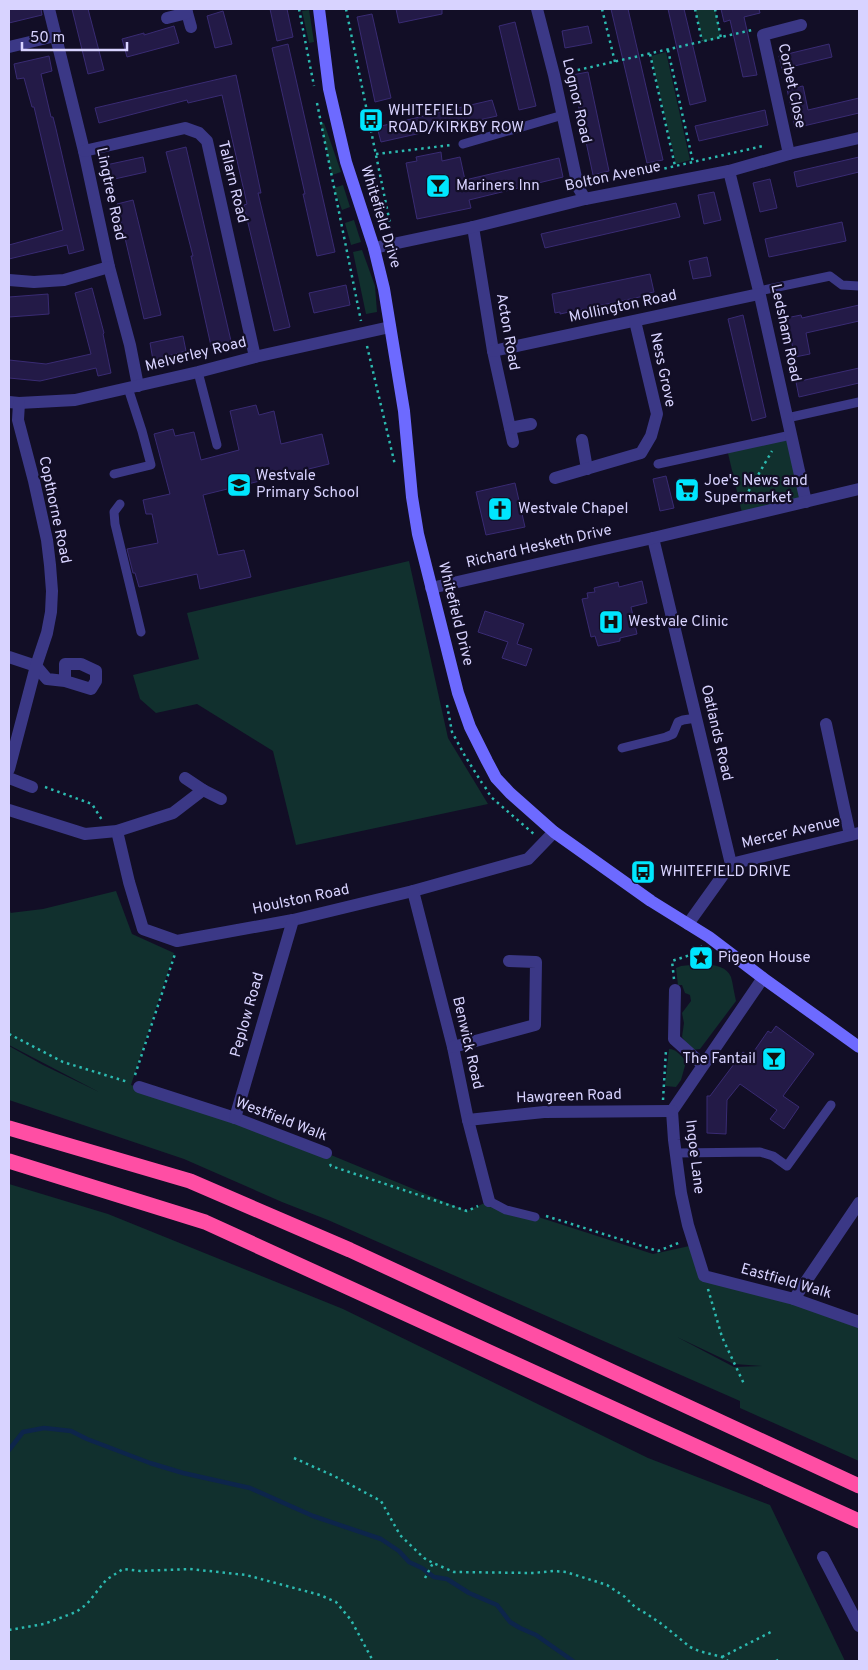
<svg xmlns="http://www.w3.org/2000/svg" width="868" height="1670" font-family="Overpass,sans-serif">
  <style>
    .green { fill: #11302e; fill-rule: evenodd }
    .lines { fill: none; stroke-linecap: round; stroke-linejoin: round }
    .stream { stroke: #0d254b; stroke-width: 4.5 }
    .building { fill: #231a47; stroke: #392b73 }
    .path { stroke: #2cbab0; stroke-width: 2.5; stroke-dasharray: 2.5 4; stroke-linecap: butt }
    .service { stroke: #3b3886; stroke-width: 9 }
    .minor { stroke: #3b3886; stroke-width: 12 }
    .secondary { stroke: #6d6aff; stroke-width: 12 }
    .motorway { stroke: #ff4ea4; stroke-width: 15 }
    .labels { text-anchor: middle; dominant-baseline: central; stroke-width: 4.5; stroke-linejoin: round; paint-order: stroke }
    .street-label { font-size: 15px; fill: #d8d3ff; stroke: #120e26 }
    .poi-label { font-size: 15px; fill: #d8d3ff; stroke: #120e26; text-anchor: start }
  </style>
  <rect width="100%" height="100%" fill="#120e26"/>
  <g class="green">
    <polygon points="695,9 715,9 721,38 703,42"/>
    <polygon points="309,10 314,42 309,43 302,11"/>
    <polygon points="666,52 690,160 676,164 651,56"/>
    <polygon points="324,123 341,172 332,175 321,124"/>
    <polygon points="343,185 350,207 342,210 334,188"/>
    <polygon points="354,220 361,242 351,245 345,223"/>
    <polygon points="362,250 375,286 377,312 366,314 353,252"/>
    <polygon points="791,435 806,502 743,517 727,449"/>
    <polygon points="409,561 448,738 488,804 296,845 273,751 197,704 156,713 140,699 133,675 199,659 187,613"/>
    <path d="M 116,891 L 132,934 L 174,953 L 131,1085 L 326,1153 L 467,1211 L 489,1201 L 653,1254 L 694,1245 L 704,1276 L 859,1323 L 859,1461 L 740,1408 L 740,1401 L 328,1220 L 282,1202 L 184,1159 L 9,1100 L 9,1046 L 43,1065 L 99,1092 L 9,1045 L 9,911 L 11,912 L 10,913 L 43,909 ZM 677,1337 L 734,1364 L 762,1366 L 734,1367 Z"/>
    <path d="M 681,966 C 695,965 724,960 731,977 C 733,984 734,993 736,1001 L 700,1049 L 692,1050 L 682,1037 L 684,1023 L 682,1013 L 691,1001 L 690,995 L 685,993 L 682,985 L 678,985 L 676,968 Z"/>
    <path d="M 669,1049 C 676,1049 683,1057 686,1062 L 681,1080 L 676,1087 L 665,1086 Z"/>
    <polygon points="9,1184 108,1214 343,1309 648,1458 770,1505 845,1661 9,1661"/>
  </g>
  <g class="lines">
    <polyline class="stream" points="9,1450 23,1432 44,1428 71,1431 87,1439 150,1463 183,1473 250,1488 313,1516 381,1539 399,1551 409,1562 422,1568 434,1577 447,1579 469,1593 497,1605 510,1622 520,1628 536,1635 573,1661"/>
  </g>
  <g class="building">
    <polygon points="9,9 41,9 42,15 9,23"/>
    <polygon points="72,9 88,9 104,70 88,74"/>
    <polygon points="270,9 287,9 293,37 277,41"/>
    <polygon points="396,9 442,9 442,14 399,23"/>
    <polygon points="611,9 628,9 663,160 647,163"/>
    <polygon points="668,9 684,9 706,101 690,105"/>
    <polygon points="721,9 759,9 760,13 744,17 757,75 743,77 730,20 724,22"/>
    <polygon points="223,11 232,44 215,48 207,16"/>
    <polygon points="372,14 391,98 375,102 357,17"/>
    <polygon points="515,22 536,106 519,110 499,26"/>
    <polygon points="174,26 179,43 127,57 122,39 144,33 144,35"/>
    <polygon points="588,26 592,43 565,48 562,31"/>
    <polygon points="288,44 335,252 317,256 303,194 305,194 272,48"/>
    <polygon points="829,44 832,57 782,69 779,56"/>
    <polygon points="49,56 52,71 41,74 51,117 53,117 56,129 84,250 69,254 67,245 9,259 9,245 63,230 34,107 32,107 24,78 17,79 14,64"/>
    <polygon points="588,72 609,171 593,175 572,75"/>
    <polygon points="236,75 261,193 258,193 290,327 274,331 247,219 244,205 247,204 222,95 188,103 187,100 99,123 95,108"/>
    <polygon points="803,86 808,110 859,98 859,113 795,128 787,89"/>
    <polygon points="492,100 497,116 381,142 377,127"/>
    <polygon points="765,110 768,125 699,141 695,126"/>
    <polygon points="186,147 231,341 211,346 191,256 193,256 166,152"/>
    <polygon points="441,152 442,161 460,157 465,180 559,158 563,177 469,200 471,208 417,219 406,163 417,161 416,157"/>
    <polygon points="143,157 146,172 110,180 106,165"/>
    <polygon points="859,157 859,172 797,187 794,172"/>
    <polygon points="770,179 777,208 760,212 753,183"/>
    <polygon points="714,192 721,220 704,224 698,195"/>
    <polygon points="133,200 161,315 144,319 117,204"/>
    <polygon points="676,203 680,217 545,248 541,234"/>
    <polygon points="842,222 846,241 769,257 765,239"/>
    <polygon points="707,257 711,276 693,279 689,261"/>
    <polygon points="650,274 654,292 649,293 649,295 574,311 560,314 560,312 555,313 552,294"/>
    <polygon points="346,285 350,305 314,313 309,293"/>
    <polygon points="92,288 104,333 103,334 111,373 98,376 96,368 40,381 9,378 9,360 46,364 91,354 75,293"/>
    <polygon points="48,294 49,314 9,317 9,297"/>
    <polygon points="859,305 859,321 806,333 810,354 795,357 786,318 801,315 802,318"/>
    <polygon points="743,315 766,417 752,421 728,319"/>
    <polygon points="183,336 186,351 153,360 150,343"/>
    <polygon points="859,368 859,383 799,397 796,382"/>
    <polygon points="256,405 259,415 274,411 281,444 322,434 329,464 203,495 218,555 244,550 251,577 200,589 197,574 139,587 135,573 133,573 127,549 158,543 152,514 146,514 143,500 170,494 154,434 173,429 175,436 194,432 201,460 239,450 230,411"/>
    <polygon points="666,476 674,508 660,511 653,479"/>
    <polygon points="515,483 525,527 486,535 476,492"/>
    <polygon points="642,581 647,603 631,607 637,634 620,638 620,641 598,646 595,636 591,637 582,599 588,598 587,593 595,592 594,588 618,582 619,587"/>
    <polygon points="485,611 524,624 517,644 532,649 526,666 502,658 508,642 478,632"/>
    <polygon points="776,1026 814,1054 783,1096 799,1107 784,1129 770,1119 777,1110 740,1084 727,1100 726,1134 707,1133 707,1096 710,1096 743,1052 750,1057 768,1031 771,1033"/>
  </g>
  <g class="lines">
    <g class="path">
      <polyline points="299,9 314,86"/>
      <polyline points="346,9 392,233"/>
      <polyline points="602,9 615,62"/>
      <polyline points="695,9 702,41"/>
      <polyline points="715,9 721,38"/>
      <polyline points="668,50 693,162"/>
      <polyline points="650,54 675,166"/>
      <polyline points="565,73 752,30"/>
      <polyline points="317,103 361,321"/>
      <polyline points="376,154 452,145"/>
      <polyline points="658,170 763,146"/>
      <polyline points="367,346 395,465"/>
      <polyline points="747,504 747,494 772,451"/>
      <polyline points="447,705 452,732 465,756 482,783"/>
      <polyline points="45,787 92,804 102,820"/>
      <polyline points="485,787 491,797 535,835"/>
      <polyline points="674,979 672,961 696,953 702,946"/>
      <polyline points="9,1034 63,1062 128,1082"/>
      <polyline points="135,1075 175,954"/>
      <polyline points="663,1100 666,1050"/>
      <polyline points="330,1164 331,1166 467,1211 478,1206"/>
      <polyline points="546,1216 658,1251 681,1242"/>
      <polyline points="708,1289 722,1337 744,1384"/>
      <polyline points="294,1458 334,1476 381,1501 400,1535 424,1558 433,1563 454,1572 534,1573 553,1571 566,1572 607,1585 625,1597 635,1607 647,1614 663,1625 690,1647 699,1651 722,1657 728,1661"/>
      <polyline points="425,1578 433,1563"/>
      <polyline points="9,1630 44,1624 76,1612 87,1604 106,1580 123,1569 140,1571 190,1569 246,1575 320,1595 336,1602 351,1620 373,1661"/>
      <polyline points="722,1657 771,1632"/>
      <polyline points="776,1661 780,1659"/>
    </g>
    <g class="service">
      <polyline points="463,144 563,115"/>
      <polyline points="759,291 830,276 842,285 859,286"/>
      <polyline points="198,372 217,445"/>
      <polyline points="787,418 859,402"/>
      <polyline points="658,464 791,435"/>
      <polyline points="114,474 151,465 142,431 128,388"/>
      <polyline points="120,504 114,512 115,524 141,632"/>
      <polyline points="622,748 666,737 673,734 678,722 683,720 696,718"/>
      <polyline points="676,1153 760,1152 773,1156 787,1166 831,1105"/>
      <polyline points="489,1201 506,1210 535,1217"/>
    </g>
    <g class="minor">
      <polyline points="49,9 84,151 109,267 130,345 138,386"/>
      <polyline points="186,9 191,27"/>
      <polyline points="537,9 554,75 578,187 585,199"/>
      <polyline points="167,18 187,13"/>
      <polyline points="9,47 55,36"/>
      <polyline points="84,151 185,128 199,133 207,141 255,357"/>
      <polyline points="789,154 763,35 801,25"/>
      <polyline points="729,171 759,291 806,502"/>
      <polyline points="473,227 493,351 513,442"/>
      <polyline points="374,248 473,227 585,199 729,171 789,154 859,138"/>
      <polyline points="9,280 34,282 64,280 109,267"/>
      <polyline points="493,351 759,294"/>
      <polyline points="9,402 19,403 75,400 198,372 255,357 390,327"/>
      <polyline points="510,428 531,424"/>
      <polyline points="582,440 587,469"/>
      <polyline points="555,478 641,453 651,436 657,414 635,321"/>
      <polyline points="653,538 731,864 688,924"/>
      <polyline points="431,588 653,538 859,489"/>
      <polyline points="9,657 36,666 47,679 65,681 91,689 96,681 96,671 81,664 65,664 65,681"/>
      <polyline points="826,724 850,835"/>
      <polyline points="9,769 36,666 47,633 51,612 52,591 50,565 47,540 34,481 18,420 19,403"/>
      <polyline points="9,778 32,787"/>
      <polyline points="203,790 221,799"/>
      <polyline points="9,810 85,834 117,831 173,813 203,790 185,778"/>
      <polyline points="117,831 129,882 143,929 177,941 293,920 413,891 528,859 554,832"/>
      <polyline points="731,864 859,833"/>
      <polyline points="413,891 453,1047 468,1120 489,1201"/>
      <polyline points="763,978 672,1111 674,1140 681,1193 688,1225 704,1276 794,1299 859,1322"/>
      <polyline points="675,990 674,1039 703,1065"/>
      <polyline points="453,1047 535,1025 536,962 509,961"/>
      <polyline points="139,1087 235,1118 326,1153"/>
      <polyline points="235,1118 293,920"/>
      <polyline points="468,1120 544,1112 672,1111"/>
      <polyline points="794,1299 859,1203"/>
      <polyline points="823,1557 859,1626"/>
    </g>
    <polyline class="secondary" points="319,9 329,89 346,162 374,248 384,289 404,411 412,497 418,534 458,693 470,727 487,761 496,778 510,793 554,832 651,901 709,937 763,978 859,1047"/>
    <g class="motorway">
      <polyline points="9,1128 190,1181 350,1250 859,1486"/>
      <polyline points="9,1161 205,1222 859,1521"/>
    </g>
  </g>
  <defs>
    <symbol id="bus-square" viewBox="-11 -11 22 22"><rect x="-9" y="-9" width="18" height="18" rx="4" fill="#00e6fe" stroke="#120e26"/><path d="M-5-6H5V4H4V6H2V4H-2V6H-4V4H-5ZM-3.5-4V0h7V-4ZM-3.5 1.2v1.5H-2V1.2ZM2 1.2v1.5H3.5V1.2Z" fill="#111"/></symbol>
    <symbol id="bar-square" viewBox="-11 -11 22 22"><rect x="-9" y="-9" width="18" height="18" rx="4" fill="#00e6fe" stroke="#120e26"/><path d="M-6-5H6L.8 .8V4.5H3.5V6h-7V4.5H-.8V.8Z" fill="#111"/></symbol>
    <symbol id="school-square" viewBox="-11 -11 22 22"><rect x="-9" y="-9" width="18" height="18" rx="4" fill="#00e6fe" stroke="#120e26"/><path d="M0-5L7-2L0 1L-7-2ZM-4 1L0 2.5L4 1V4Q0 6-4 4Z" fill="#111"/></symbol>
    <symbol id="supermarket-square" viewBox="-11 -11 22 22"><rect x="-9" y="-9" width="18" height="18" rx="4" fill="#00e6fe" stroke="#120e26"/><path d="M-6-5.5h2.5l.6 2H6L4.5 2H-2.5L-4.4-4H-6ZM-1.5 3.2a1.3 1.3 0 1 0 .1 0ZM3 3.2a1.3 1.3 0 1 0 .1 0Z" fill="#111"/></symbol>
    <symbol id="church-square" viewBox="-11 -11 22 22"><rect x="-9" y="-9" width="18" height="18" rx="4" fill="#00e6fe" stroke="#120e26"/><path d="M-1.2-6h2.4v3.5h3.3v2.4h-3.3V6h-2.4V-.1h-3.3v-2.4h3.3Z" fill="#111"/></symbol>
    <symbol id="hospital-square" viewBox="-11 -11 22 22"><rect x="-9" y="-9" width="18" height="18" rx="4" fill="#00e6fe" stroke="#120e26"/><path d="M-5-5h3v3.5h4V-5h3V5h-3V1.5h-4V5h-3Z" fill="#111"/></symbol>
    <symbol id="sight-square" viewBox="-11 -11 22 22"><rect x="-9" y="-9" width="18" height="18" rx="4" fill="#00e6fe" stroke="#120e26"/><path d="M0-6L1.8-2.2L6-1.7L2.9 1.2L3.7 5.4L0 3.3L-3.7 5.4L-2.9 1.2L-6-1.7L-1.8-2.2Z" fill="#111"/></symbol>
  </defs>
  <g fill-rule="evenodd">
    <use href="#bus-square" x="357" y="106" width="28" height="28"/>
    <use href="#bar-square" x="424" y="172" width="28" height="28"/>
    <use href="#school-square" x="225" y="471" width="28" height="28"/>
    <use href="#supermarket-square" x="673" y="476" width="28" height="28"/>
    <use href="#church-square" x="486" y="495" width="28" height="28"/>
    <use href="#hospital-square" x="597" y="608" width="28" height="28"/>
    <use href="#bus-square" x="629" y="858" width="28" height="28"/>
    <use href="#sight-square" x="687" y="944" width="28" height="28"/>
    <use href="#bar-square" x="760" y="1045" width="28" height="28"/>
  </g>
  <g class="labels">
    <g class="street-label">
      <text transform="translate(791 86) rotate(78)">Corbet Close</text>
      <text transform="translate(576 101) rotate(77)">Lognor Road</text>
      <text transform="translate(613 177) rotate(-12)">Bolton Avenue</text>
      <text transform="translate(232 182) rotate(76)">Tallarn Road</text>
      <text transform="translate(110 194) rotate(78)">Lingtree Road</text>
      <text transform="translate(380 217) rotate(73)">Whitefield Drive</text>
      <text transform="translate(623 307) rotate(-12)">Mollington Road</text>
      <text transform="translate(507 332) rotate(80)">Acton Road</text>
      <text transform="translate(785 333) rotate(78)">Ledsham Road</text>
      <text transform="translate(196 355) rotate(-14)">Melverley Road</text>
      <text transform="translate(662 370) rotate(78)">Ness Grove</text>
      <text transform="translate(54 510) rotate(78)">Copthorne Road</text>
      <text transform="translate(539 547) rotate(-13)">Richard Hesketh Drive</text>
      <text transform="translate(455 614) rotate(76)">Whitefield Drive</text>
      <text transform="translate(716 733) rotate(77)">Oatlands Road</text>
      <text transform="translate(791 833) rotate(-13)">Mercer Avenue</text>
      <text transform="translate(301 900) rotate(-12)">Houlston Road</text>
      <text transform="translate(248 1015) rotate(-74)">Peplow Road</text>
      <text transform="translate(467 1043) rotate(77)">Benwick Road</text>
      <text transform="translate(569 1097) rotate(-2)">Hawgreen Road</text>
      <text transform="translate(281 1120) rotate(21)">Westfield Walk</text>
      <text transform="translate(694 1157) rotate(83)">Ingoe Lane</text>
      <text transform="translate(786 1282) rotate(16)">Eastfield Walk</text>
    </g>
    <g class="poi-label">
      <text x="388" y="111">WHITEFIELD<tspan x="388" dy="17">ROAD/KIRKBY ROW</tspan></text>
      <text x="456" y="186">Mariners Inn</text>
      <text x="256" y="476">Westvale<tspan x="256" dy="17">Primary School</tspan></text>
      <text x="704" y="481">Joe's News and<tspan x="704" dy="17">Supermarket</tspan></text>
      <text x="518" y="509">Westvale Chapel</text>
      <text x="628" y="622">Westvale Clinic</text>
      <text x="660" y="872">WHITEFIELD DRIVE</text>
      <text x="718" y="958">Pigeon House</text>
      <text x="756" y="1059" text-anchor="end">The Fantail</text>
    </g>
  </g>
  <rect width="868" height="1670" fill="none" stroke="#d8d3ff" stroke-width="20"/>
  <path d="M22 42v8h105v-8" fill="none" stroke="#d8d3ff" stroke-width="2.5"/>
  <text x="30" y="42" font-size="15" fill="#d8d3ff" stroke="#120e26" stroke-width="4" paint-order="stroke">50 m</text>
</svg>
